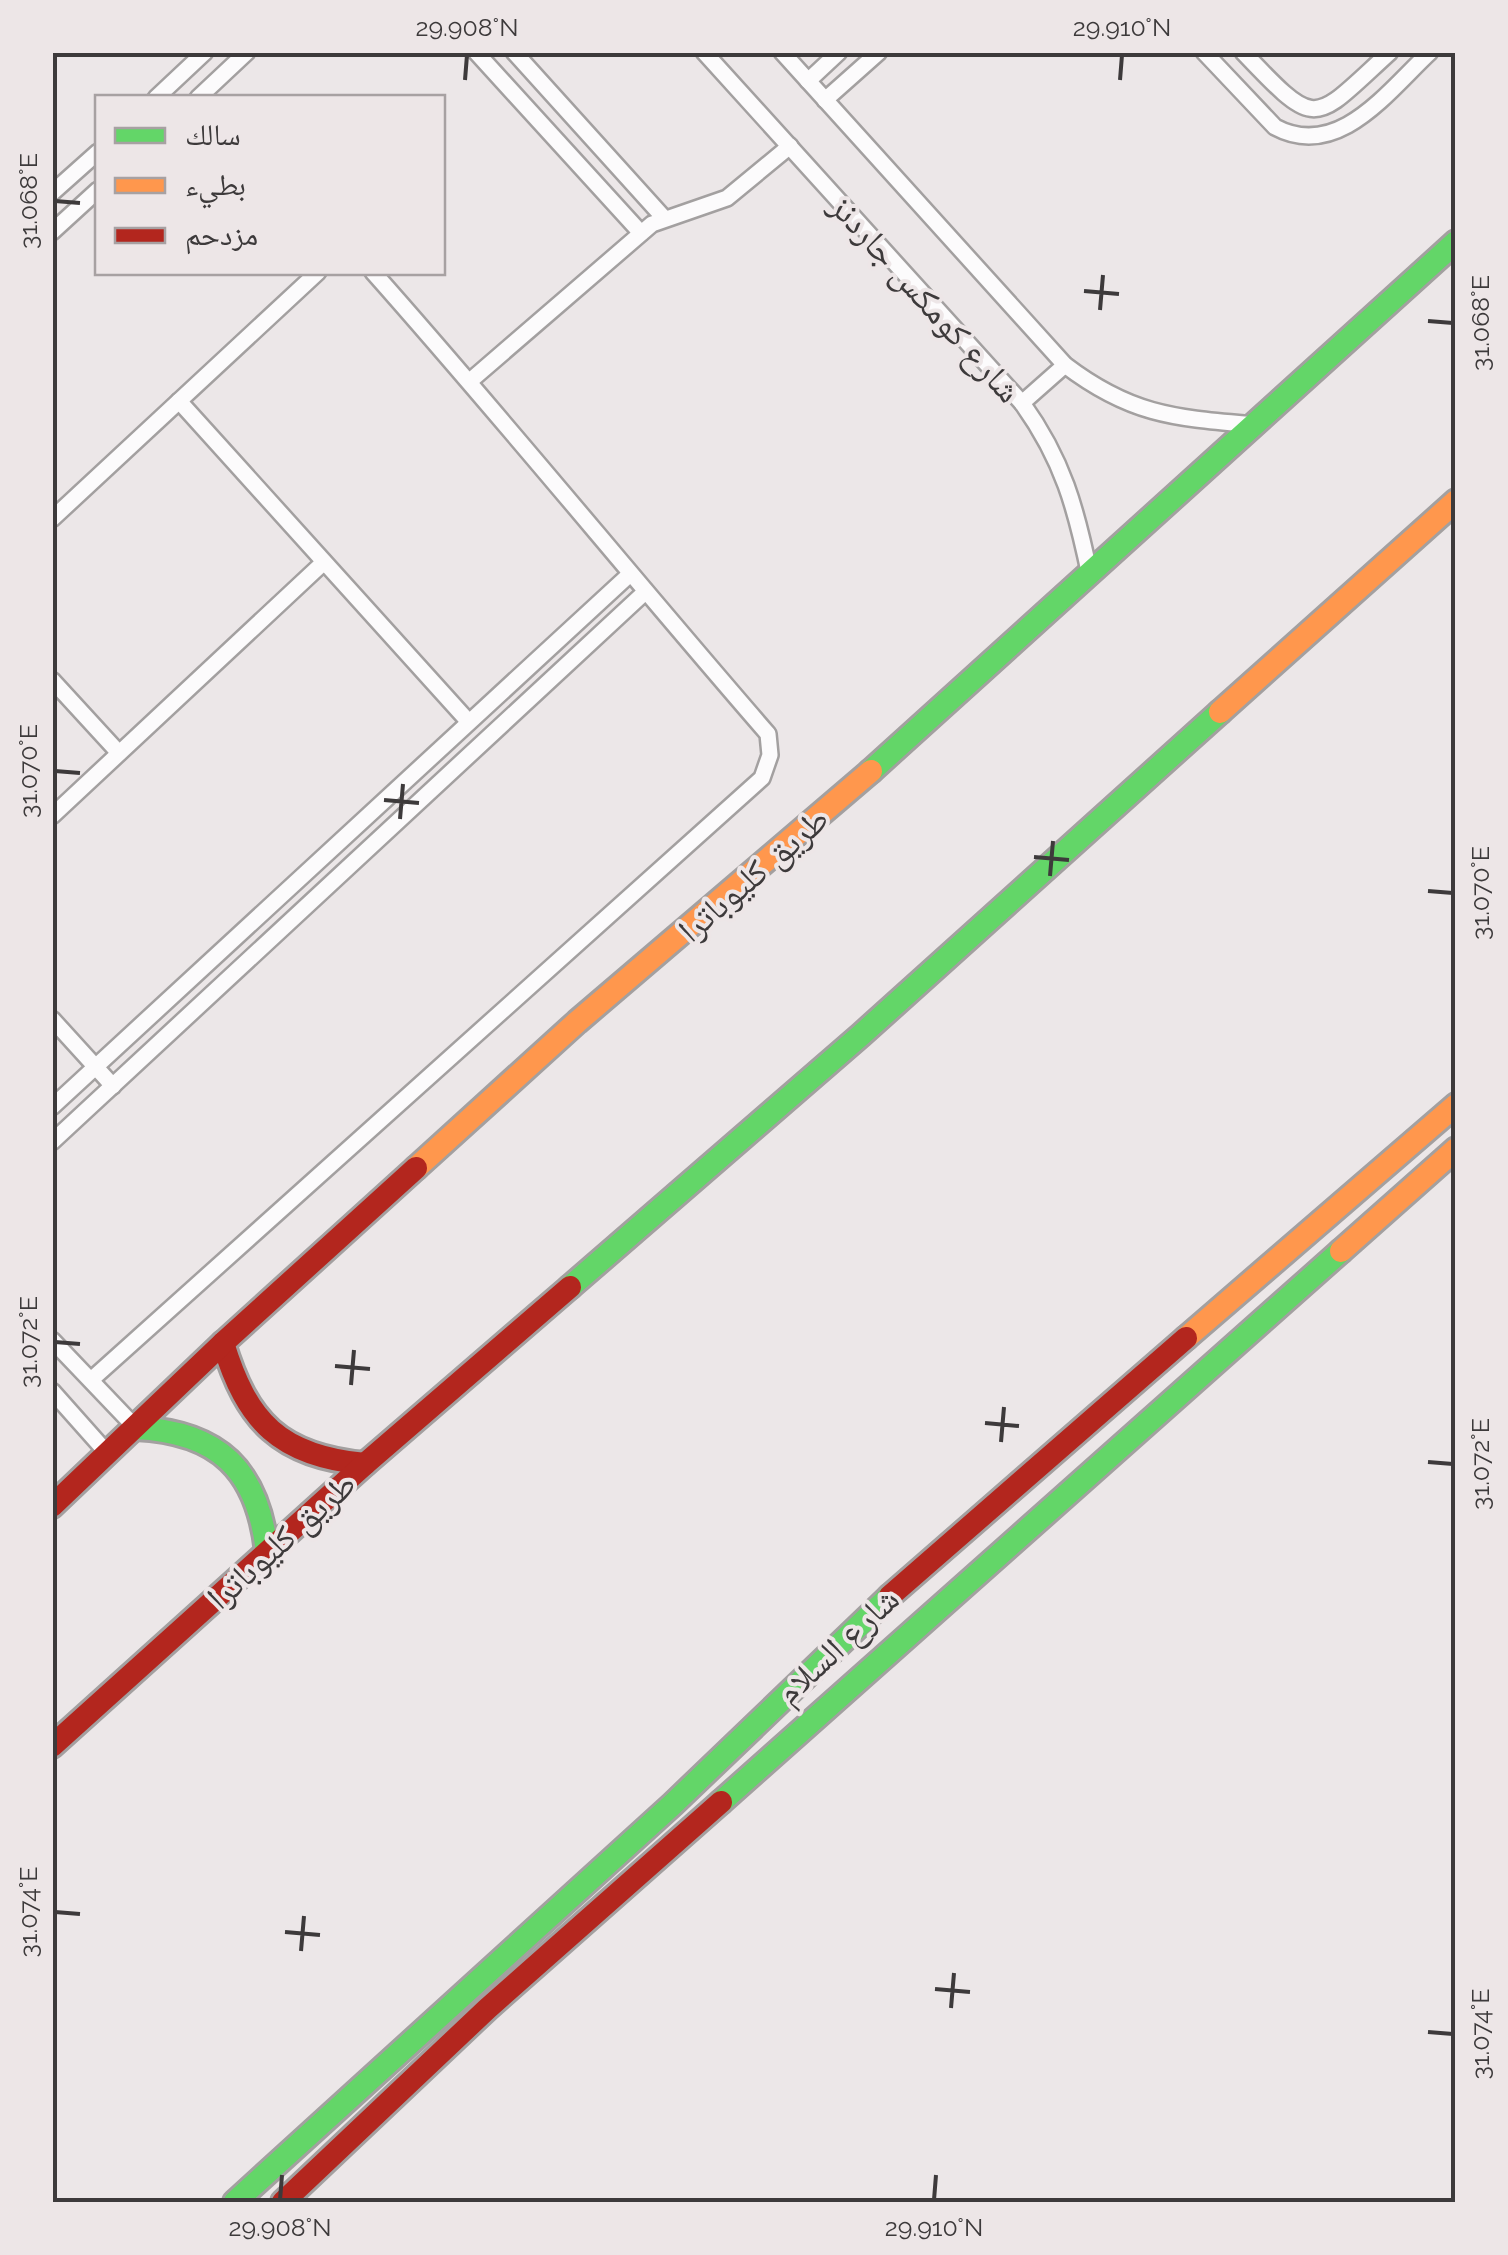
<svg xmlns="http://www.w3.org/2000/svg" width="1508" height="2255" font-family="Raleway,'Noto Naskh Arabic',sans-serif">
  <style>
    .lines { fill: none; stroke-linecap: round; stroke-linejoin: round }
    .street-casing { stroke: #a3a0a0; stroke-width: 20 }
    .fast-casing { stroke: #a3a0a0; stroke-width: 28 }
    .slow-casing { stroke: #a3a0a0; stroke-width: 28 }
    .jam-casing { stroke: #a3a0a0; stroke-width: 28 }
    .street { stroke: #fcfbfc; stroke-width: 15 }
    .fast { stroke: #63d668; stroke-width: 22 }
    .slow { stroke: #ff974d; stroke-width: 22 }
    .jam { stroke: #b3261e; stroke-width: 22 }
    .ticks { fill: none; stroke: #3d3a3b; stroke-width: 4 }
    .labels { text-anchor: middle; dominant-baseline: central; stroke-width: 8; stroke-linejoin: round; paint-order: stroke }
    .street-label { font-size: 35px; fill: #3d3a3b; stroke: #ede6e7 }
    .neatline { fill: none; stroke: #3d3a3b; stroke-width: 4 }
    .ticks-label { font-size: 25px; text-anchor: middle; fill: #3d3a3b }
  </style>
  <rect width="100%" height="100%" fill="#ece7e8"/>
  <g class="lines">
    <defs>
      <g id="street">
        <polyline points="476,52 641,233"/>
        <polyline points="514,52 664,218"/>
        <path d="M 704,52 L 1022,403 C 1063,460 1076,508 1090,576"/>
        <path d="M 782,52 L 1065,365 C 1132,416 1176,418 1256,425"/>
        <path d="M 1204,52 L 1275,127 C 1338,161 1388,91 1430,52"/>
        <path d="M 1243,52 C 1319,132 1312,123 1390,52"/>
        <polyline points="808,81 839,52"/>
        <polyline points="156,98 205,52"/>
        <polyline points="198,98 247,52"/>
        <polyline points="825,100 879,52"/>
        <polyline points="52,193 98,152"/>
        <polyline points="52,232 98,190"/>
        <polyline points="470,381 652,224 727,198 790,146"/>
        <polyline points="179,401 468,721"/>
        <polyline points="1022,403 1065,365"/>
        <polyline points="52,519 318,272"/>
        <polyline points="52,680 119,753"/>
        <polyline points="52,816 324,562"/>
        <polyline points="52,1019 113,1086"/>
        <polyline points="52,1107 629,575"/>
        <polyline points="52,1142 644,593"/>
        <polyline points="52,1340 136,1428"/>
        <path d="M 91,1380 L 762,778 L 770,755 L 768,734 C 635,581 508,424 373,272"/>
        <polyline points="52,1391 108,1454"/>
      </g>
      <g id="fast">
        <polyline points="871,771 1456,242"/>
        <polyline points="570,1287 861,1035 1220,712"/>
        <path d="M 136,1428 C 219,1432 258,1470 267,1552"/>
        <polyline points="721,1802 1341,1251"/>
        <polyline points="235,2202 673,1804 890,1596"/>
      </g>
      <g id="slow">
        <polyline points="1220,712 1456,501"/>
        <polyline points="416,1168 577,1022 871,771"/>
        <polyline points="1341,1251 1456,1149"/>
        <polyline points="1186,1338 1456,1105"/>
      </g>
      <g id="jam">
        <path d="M 223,1343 C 247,1422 280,1456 365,1464"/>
        <polyline points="52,1506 223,1343 416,1168"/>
        <polyline points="890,1596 1186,1338"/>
        <polyline points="52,1746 365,1464 570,1287"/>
        <polyline points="283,2202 487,2009 721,1802"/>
      </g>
    </defs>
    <use href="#street" class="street-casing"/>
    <use href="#fast" class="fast-casing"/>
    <use href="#slow" class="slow-casing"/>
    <use href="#jam" class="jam-casing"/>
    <use href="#street" class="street"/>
    <use href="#fast" class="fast"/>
    <use href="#slow" class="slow"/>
    <use href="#jam" class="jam"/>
  </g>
  <path class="ticks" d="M 465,80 L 467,55M 1120,80 L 1122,55M 55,201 L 80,203M 1084,291 L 1119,294M 1100,310 L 1103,275M 1428,321 L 1453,323M 55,771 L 80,773M 384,800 L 419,803M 400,819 L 403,784M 1034,857 L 1069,860M 1050,876 L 1053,841M 1428,891 L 1453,893M 55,1342 L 80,1344M 335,1366 L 370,1369M 351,1385 L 354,1350M 985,1423 L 1019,1426M 1001,1442 L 1004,1407M 1428,1462 L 1453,1464M 55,1912 L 80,1914M 285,1932 L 320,1935M 301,1951 L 304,1916M 935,1989 L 970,1992M 951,2008 L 954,1973M 1428,2032 L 1453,2034M 280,2200 L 282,2175M 934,2200 L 936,2175"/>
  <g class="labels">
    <g class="street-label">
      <text transform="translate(926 298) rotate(48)">شارع كومكس جاردنز</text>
      <text transform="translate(753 874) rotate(-41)">طريق كليوباترا</text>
      <text transform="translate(281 1540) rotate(-42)">طريق كليوباترا</text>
      <text transform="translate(837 1645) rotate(-43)">شارع السلام</text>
    </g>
  </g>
  <rect width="1508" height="2255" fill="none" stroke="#ede6e7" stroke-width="110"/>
  <rect x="95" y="95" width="350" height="180" fill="#ede6e7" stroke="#a7a1a2" stroke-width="2.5"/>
  <rect x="115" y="128" width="50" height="15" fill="#63d668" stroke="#a7a1a2" stroke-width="2.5"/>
  <text x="185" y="145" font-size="30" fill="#3d3a3b">سالك</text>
  <rect x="115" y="178" width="50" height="15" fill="#ff974d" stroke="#a7a1a2" stroke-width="2.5"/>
  <text x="185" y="195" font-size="30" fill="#3d3a3b">بطيء</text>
  <rect x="115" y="228" width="50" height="15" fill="#b3261e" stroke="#a7a1a2" stroke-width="2.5"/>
  <text x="185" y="245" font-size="30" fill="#3d3a3b">مزدحم</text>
  <rect x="55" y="55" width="1398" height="2145" class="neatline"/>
  <g class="ticks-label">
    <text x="467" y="36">29.908°N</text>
    <text x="1122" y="36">29.910°N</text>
    <text transform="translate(28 201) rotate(-90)" y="9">31.068°E</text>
    <text transform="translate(1480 323) rotate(-90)" y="9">31.068°E</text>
    <text transform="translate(28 771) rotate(-90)" y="9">31.070°E</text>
    <text transform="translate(1480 893) rotate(-90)" y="9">31.070°E</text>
    <text transform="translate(28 1342) rotate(-90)" y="9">31.072°E</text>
    <text transform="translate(1480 1464) rotate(-90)" y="9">31.072°E</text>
    <text transform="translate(28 1912) rotate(-90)" y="9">31.074°E</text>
    <text transform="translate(1480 2034) rotate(-90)" y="9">31.074°E</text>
    <text x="280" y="2236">29.908°N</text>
    <text x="934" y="2236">29.910°N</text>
  </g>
</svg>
